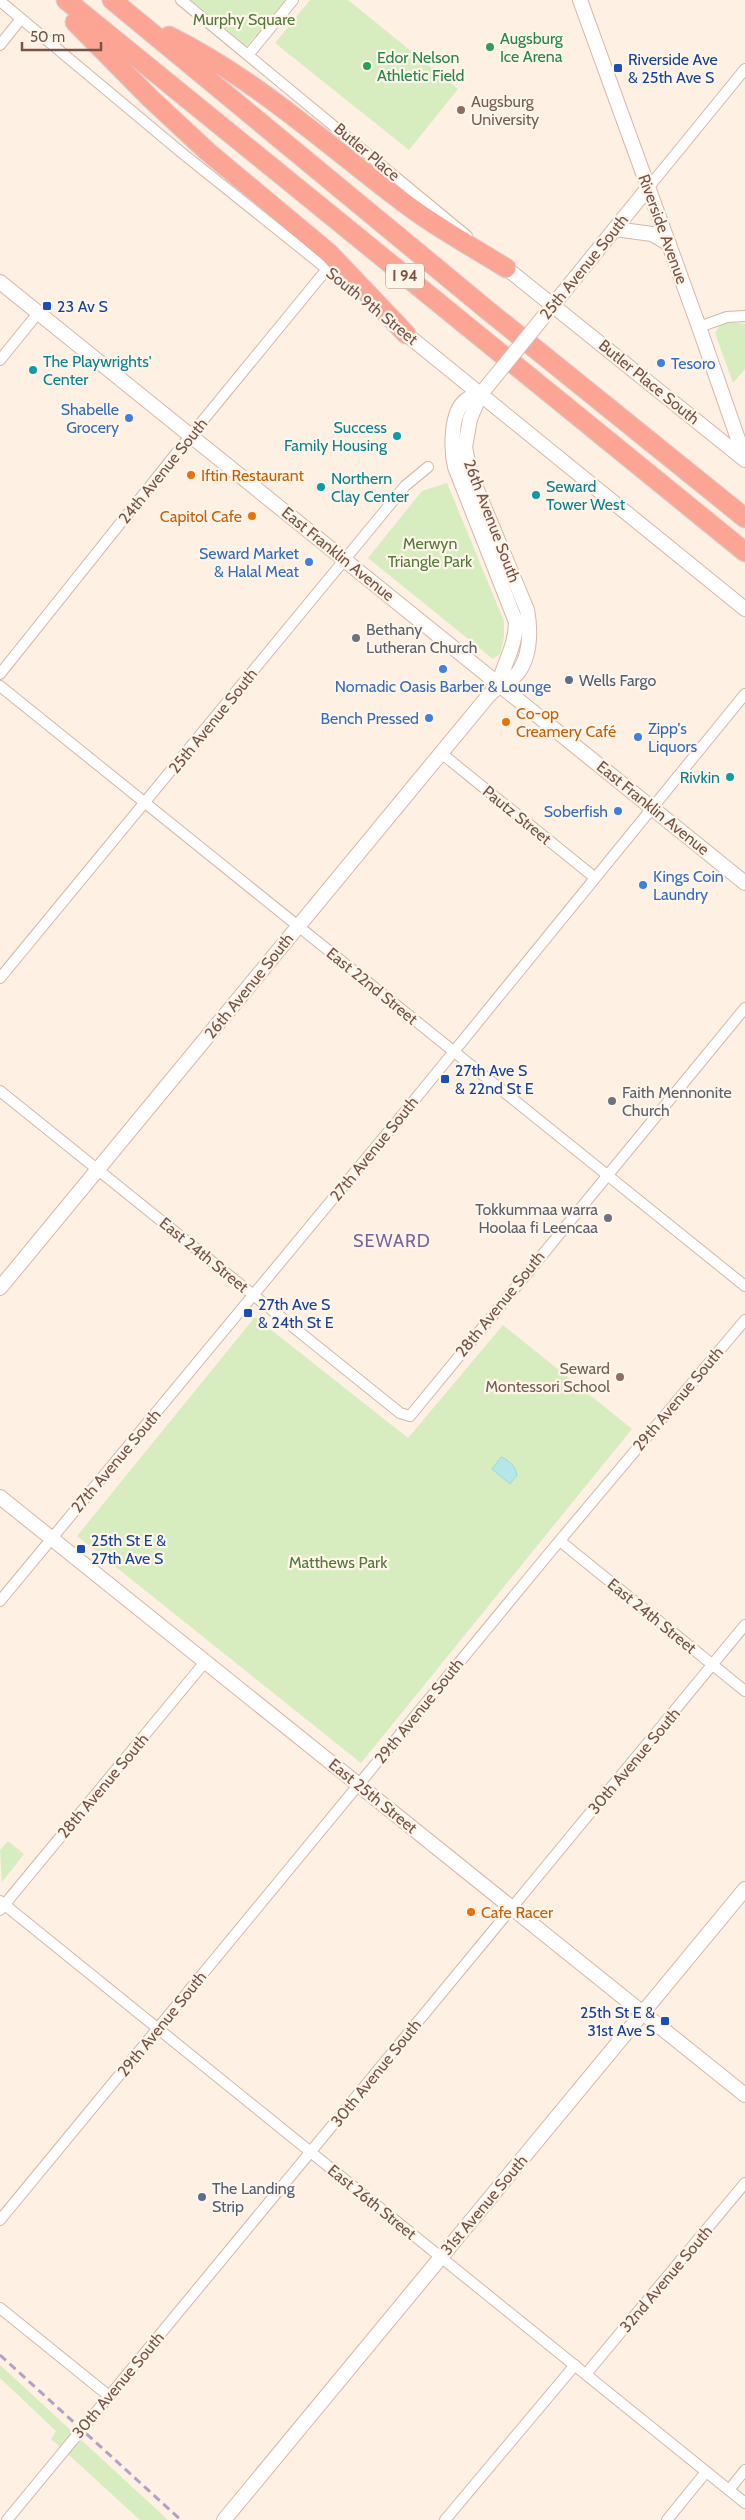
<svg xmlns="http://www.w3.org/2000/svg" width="745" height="2520" font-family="Cabin,sans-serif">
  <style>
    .green { fill: #d7edbf }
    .water { fill: #b5e7e9; stroke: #9ad8dc }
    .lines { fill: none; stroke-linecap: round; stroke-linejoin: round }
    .street-casing { stroke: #d2b8aa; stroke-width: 12 }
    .secondary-casing { stroke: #d6b7a8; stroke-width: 16 }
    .highway-casing { stroke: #dcd2cf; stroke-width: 21 }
    .street { stroke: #fff; stroke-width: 10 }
    .secondary { stroke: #fff; stroke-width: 14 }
    .highway { stroke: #fda594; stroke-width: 19 }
    .rail { stroke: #b1a0c8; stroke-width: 3; stroke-dasharray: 8 5; stroke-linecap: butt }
    .secondary-bridge-casing { stroke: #d6b7a8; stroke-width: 16; stroke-linecap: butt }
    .secondary-bridge { stroke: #fff; stroke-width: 14 }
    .leisure-dot { fill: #2e9e5b; stroke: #fff5ea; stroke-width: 2 }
    .transit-dot { fill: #1a4fb4; stroke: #fff5ea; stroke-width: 2 }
    .education-dot { fill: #8d6e63; stroke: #fff5ea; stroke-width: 2 }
    .shop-dot { fill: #3f7fe0; stroke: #fff5ea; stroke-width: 2 }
    .culture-dot { fill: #0f9aa8; stroke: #fff5ea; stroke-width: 2 }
    .food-dot { fill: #e8710a; stroke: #fff5ea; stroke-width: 2 }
    .worship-dot { fill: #6b7280; stroke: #fff5ea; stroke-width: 2 }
    .service-dot { fill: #5c6f8a; stroke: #fff5ea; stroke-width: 2 }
    .labels { text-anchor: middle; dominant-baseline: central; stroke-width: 4.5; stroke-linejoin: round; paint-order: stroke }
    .shield { fill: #fff5ea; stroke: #a08477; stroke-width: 1 }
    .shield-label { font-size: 15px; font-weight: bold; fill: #785346 }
    .park-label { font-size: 16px; fill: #53793b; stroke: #fff5ea }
    .leisure-label { font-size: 16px; fill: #27864d; stroke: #fff5ea; text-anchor: start }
    .transit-label { font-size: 16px; fill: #164399; stroke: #fff5ea; text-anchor: start }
    .education-label { font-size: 16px; fill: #785e54; stroke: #fff5ea; text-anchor: start }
    .street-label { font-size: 16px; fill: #785346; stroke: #fff5ea }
    .culture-label { font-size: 16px; fill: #0d838f; stroke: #fff5ea; text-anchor: start }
    .shop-label { font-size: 16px; fill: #366cbe; stroke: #fff5ea; text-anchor: end }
    .food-label { font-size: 16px; fill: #c56008; stroke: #fff5ea; text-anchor: start }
    .worship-label { font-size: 16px; fill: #5b616d; stroke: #fff5ea; text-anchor: start }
    .service-label { font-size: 16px; fill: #4e5e75; stroke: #fff5ea; text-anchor: start }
    .neighbourhood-label { font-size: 18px; letter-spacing: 1px; fill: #82619c; stroke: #fff5ea }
  </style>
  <rect width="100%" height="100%" fill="#fef0e2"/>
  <g class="green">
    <polygon points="190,0 285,0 247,46"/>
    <polygon points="310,0 348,0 458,89 409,150 275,43"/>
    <polygon points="732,322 745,324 745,369 733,383 715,333 720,325"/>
    <polygon points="447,483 504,621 504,637 500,654 493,659 368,558 422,491"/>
    <polygon points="255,1317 408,1438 503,1325 632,1429 361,1763 77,1536"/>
    <polygon points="8,1841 24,1854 2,1882 0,1850"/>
    <polygon points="0,2365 168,2520 140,2520 58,2445 51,2439 56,2431 0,2378"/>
  </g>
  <path class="water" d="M 501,1457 C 510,1461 515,1466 517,1475 L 510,1484 L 492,1469 Z"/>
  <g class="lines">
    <defs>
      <g id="street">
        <polyline points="181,0 467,236"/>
        <polyline points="0,1 182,153 357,293"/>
        <polyline points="0,45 20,20"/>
        <polyline points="249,54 293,0"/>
        <polyline points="648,188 745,69"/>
        <polyline points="699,327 727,317 745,316"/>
        <polyline points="0,360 38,313"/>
        <polyline points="0,674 182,446 327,269"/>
        <polyline points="0,686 745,1286"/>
        <polyline points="441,753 594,877"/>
        <polyline points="0,978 383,513 405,486 428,467"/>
        <polyline points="0,1091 400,1413 410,1416 745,1008"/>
        <polyline points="560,1541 745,1691"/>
        <polyline points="0,1601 403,1114 745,694"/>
        <polyline points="0,1901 745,2503"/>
        <polyline points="0,1910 205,1662"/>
        <polyline points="0,2220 551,1551 745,1320"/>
        <polyline points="0,2308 109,2396"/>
        <polyline points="586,2374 745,2183"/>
        <polyline points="729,2490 745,2470"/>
        <polyline points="7,2520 745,1625"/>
        <polyline points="445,2520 575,2365"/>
        <polyline points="667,2520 706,2472"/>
      </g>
      <g id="secondary">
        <polyline points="580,0 699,327 745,459"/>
        <polyline points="615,229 652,234 669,244"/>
        <polyline points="506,268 745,460"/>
        <polyline points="0,282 745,883"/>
        <polyline points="549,310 648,188"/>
        <polyline points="406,334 745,609"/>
        <path d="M 480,395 C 476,396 469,397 466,400 C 450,412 451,450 455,467 L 516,622 C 516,646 504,662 499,684"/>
        <path d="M 0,1288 L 489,695 C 498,686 505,684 514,677 C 531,661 531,630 527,610 L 470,473 L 465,447 L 470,419 L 480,395 L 489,384"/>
        <polyline points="0,1497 745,2095"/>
        <polyline points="224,2520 745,1889"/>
      </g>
      <g id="highway">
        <polyline points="66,0 745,552"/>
        <polyline points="112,0 486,309 745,518"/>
        <polyline points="75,22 150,98 208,152 329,253 406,334"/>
        <path d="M 169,36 C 252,77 322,140 395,196 C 429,223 469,245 506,268"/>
      </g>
    </defs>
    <use href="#street" class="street-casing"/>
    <use href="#secondary" class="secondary-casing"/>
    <use href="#highway" class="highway-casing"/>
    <use href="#street" class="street"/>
    <use href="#secondary" class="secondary"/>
    <use href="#highway" class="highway"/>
    <polyline class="rail" points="0,2355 181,2520"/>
    <defs>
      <polyline id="secondary-bridge" points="489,384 545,315"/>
    </defs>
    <use href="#secondary-bridge" class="secondary-bridge-casing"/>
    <use href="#secondary-bridge" class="secondary-bridge"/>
  </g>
  <g class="leisure-dot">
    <circle cx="490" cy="47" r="5"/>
    <circle cx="367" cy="66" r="5"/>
  </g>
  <g class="transit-dot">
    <rect x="613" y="63" width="10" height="10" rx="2.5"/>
    <rect x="42" y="301" width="10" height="10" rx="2.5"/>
    <rect x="440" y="1074" width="10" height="10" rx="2.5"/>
    <rect x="243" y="1308" width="10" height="10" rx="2.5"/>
    <rect x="76" y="1544" width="10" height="10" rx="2.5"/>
    <rect x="660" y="2016" width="10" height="10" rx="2.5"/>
  </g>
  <g class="education-dot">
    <circle cx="461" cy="110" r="5"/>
    <circle cx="620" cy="1377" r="5"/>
  </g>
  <g class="shop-dot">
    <circle cx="661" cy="363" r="5"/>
    <circle cx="129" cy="418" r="5"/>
    <circle cx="309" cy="562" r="5"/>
    <circle cx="443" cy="669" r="5"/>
    <circle cx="429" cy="718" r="5"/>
    <circle cx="638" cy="737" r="5"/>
    <circle cx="618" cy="811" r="5"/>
    <circle cx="643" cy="885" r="5"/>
  </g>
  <g class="culture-dot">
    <circle cx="33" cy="370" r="5"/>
    <circle cx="397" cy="436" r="5"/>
    <circle cx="321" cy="487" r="5"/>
    <circle cx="536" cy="495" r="5"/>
    <circle cx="730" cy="777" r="5"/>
  </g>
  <g class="food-dot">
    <circle cx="191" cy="475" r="5"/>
    <circle cx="252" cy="516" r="5"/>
    <circle cx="506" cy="722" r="5"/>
    <circle cx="471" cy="1912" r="5"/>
  </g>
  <g class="worship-dot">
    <circle cx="356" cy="638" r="5"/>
    <circle cx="612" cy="1101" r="5"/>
    <circle cx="608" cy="1218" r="5"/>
  </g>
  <g class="service-dot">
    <circle cx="569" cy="680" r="5"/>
    <circle cx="202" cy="2197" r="5"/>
  </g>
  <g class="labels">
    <rect class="shield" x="386" y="263.5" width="38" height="25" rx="4"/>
    <g class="shield-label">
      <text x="405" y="276">I 94</text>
    </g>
    <g class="park-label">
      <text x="244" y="19">Murphy Square</text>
      <text x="430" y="543">Merwyn<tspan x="430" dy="18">Triangle Park</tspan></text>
      <text x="338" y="1562">Matthews Park</text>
    </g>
    <g class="leisure-label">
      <text x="500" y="38">Augsburg<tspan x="500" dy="18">Ice Arena</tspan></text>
      <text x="377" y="57">Edor Nelson<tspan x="377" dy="18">Athletic Field</tspan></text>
    </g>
    <g class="transit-label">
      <text x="628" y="59">Riverside Ave<tspan x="628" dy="18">&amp; 25th Ave S</tspan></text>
      <text x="57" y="306">23 Av S</text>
      <text x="455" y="1070">27th Ave S<tspan x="455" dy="18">&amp; 22nd St E</tspan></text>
      <text x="258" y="1304">27th Ave S<tspan x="258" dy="18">&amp; 24th St E</tspan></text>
      <text x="91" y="1540">25th St E &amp;<tspan x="91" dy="18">27th Ave S</tspan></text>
      <text x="655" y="2012" text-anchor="end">25th St E &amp;<tspan x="655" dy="18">31st Ave S</tspan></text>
    </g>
    <g class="education-label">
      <text x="471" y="101">Augsburg<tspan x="471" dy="18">University</tspan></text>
      <text x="610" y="1368" text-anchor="end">Seward<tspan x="610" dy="18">Montessori School</tspan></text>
    </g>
    <g class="street-label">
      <text transform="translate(367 152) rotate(40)">Butler Place</text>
      <text transform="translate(663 229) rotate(70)">Riverside Avenue</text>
      <text transform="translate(584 267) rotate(-51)">25th Avenue South</text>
      <text transform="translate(372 306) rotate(39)">South 9th Street</text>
      <text transform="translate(649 382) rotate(39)">Butler Place South</text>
      <text transform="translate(163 471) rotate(-51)">24th Avenue South</text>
      <text transform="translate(492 521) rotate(69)">26th Avenue South</text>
      <text transform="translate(338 554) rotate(39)">East Franklin Avenue</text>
      <text transform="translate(213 721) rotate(-51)">25th Avenue South</text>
      <text transform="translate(653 808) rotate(39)">East Franklin Avenue</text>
      <text transform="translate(517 815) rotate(39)">Pautz Street</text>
      <text transform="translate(249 986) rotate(-51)">26th Avenue South</text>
      <text transform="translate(372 986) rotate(39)">East 22nd Street</text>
      <text transform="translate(374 1149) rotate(-51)">27th Avenue South</text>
      <text transform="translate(204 1255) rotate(39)">East 24th Street</text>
      <text transform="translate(500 1304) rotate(-51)">28th Avenue South</text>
      <text transform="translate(678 1399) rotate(-50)">29th Avenue South</text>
      <text transform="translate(116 1461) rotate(-50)">27th Avenue South</text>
      <text transform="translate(652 1616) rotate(39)">East 24th Street</text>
      <text transform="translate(419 1711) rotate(-51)">29th Avenue South</text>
      <text transform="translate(634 1761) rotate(-50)">30th Avenue South</text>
      <text transform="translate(103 1786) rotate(-50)">28th Avenue South</text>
      <text transform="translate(373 1796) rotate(39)">East 25th Street</text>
      <text transform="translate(162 2024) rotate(-51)">29th Avenue South</text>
      <text transform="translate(376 2073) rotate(-51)">30th Avenue South</text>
      <text transform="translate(372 2202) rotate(39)">East 26th Street</text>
      <text transform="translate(484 2205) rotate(-50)">31st Avenue South</text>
      <text transform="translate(666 2279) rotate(-50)">32nd Avenue South</text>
      <text transform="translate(118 2385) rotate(-50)">30th Avenue South</text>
    </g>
    <g class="culture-label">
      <text x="43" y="361">The Playwrights'<tspan x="43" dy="18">Center</tspan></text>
      <text x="387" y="427" text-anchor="end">Success<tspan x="387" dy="18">Family Housing</tspan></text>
      <text x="331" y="478">Northern<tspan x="331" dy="18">Clay Center</tspan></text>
      <text x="546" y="486">Seward<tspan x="546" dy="18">Tower West</tspan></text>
      <text x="720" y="777" text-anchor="end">Rivkin</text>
    </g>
    <g class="shop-label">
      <text x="671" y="363" text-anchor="start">Tesoro</text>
      <text x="119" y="409">Shabelle<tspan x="119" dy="18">Grocery</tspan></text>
      <text x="299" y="553">Seward Market<tspan x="299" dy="18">&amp; Halal Meat</tspan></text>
      <text x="443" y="686" text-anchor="middle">Nomadic Oasis Barber &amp; Lounge</text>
      <text x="419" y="718">Bench Pressed</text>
      <text x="648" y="728" text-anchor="start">Zipp's<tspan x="648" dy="18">Liquors</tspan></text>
      <text x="608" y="811">Soberfish</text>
      <text x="653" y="876" text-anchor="start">Kings Coin<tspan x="653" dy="18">Laundry</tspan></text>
    </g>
    <g class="food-label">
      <text x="201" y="475">Iftin Restaurant</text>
      <text x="242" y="516" text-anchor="end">Capitol Cafe</text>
      <text x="516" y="713">Co-op<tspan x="516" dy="18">Creamery Café</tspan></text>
      <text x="481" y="1912">Cafe Racer</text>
    </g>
    <g class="worship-label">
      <text x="366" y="629">Bethany<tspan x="366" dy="18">Lutheran Church</tspan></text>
      <text x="622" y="1092">Faith Mennonite<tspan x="622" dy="18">Church</tspan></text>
      <text x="598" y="1209" text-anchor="end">Tokkummaa warra<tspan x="598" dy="18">Hoolaa fi Leencaa</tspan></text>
    </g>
    <g class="service-label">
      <text x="579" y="680">Wells Fargo</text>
      <text x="212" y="2188">The Landing<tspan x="212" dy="18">Strip</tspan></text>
    </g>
    <g class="neighbourhood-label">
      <text x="392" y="1241">SEWARD</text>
    </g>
  </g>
  <path d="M22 42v8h79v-8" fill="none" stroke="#785346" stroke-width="2.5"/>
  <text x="30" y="42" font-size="15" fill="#785346" stroke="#fff5ea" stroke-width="4" paint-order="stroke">50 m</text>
</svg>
